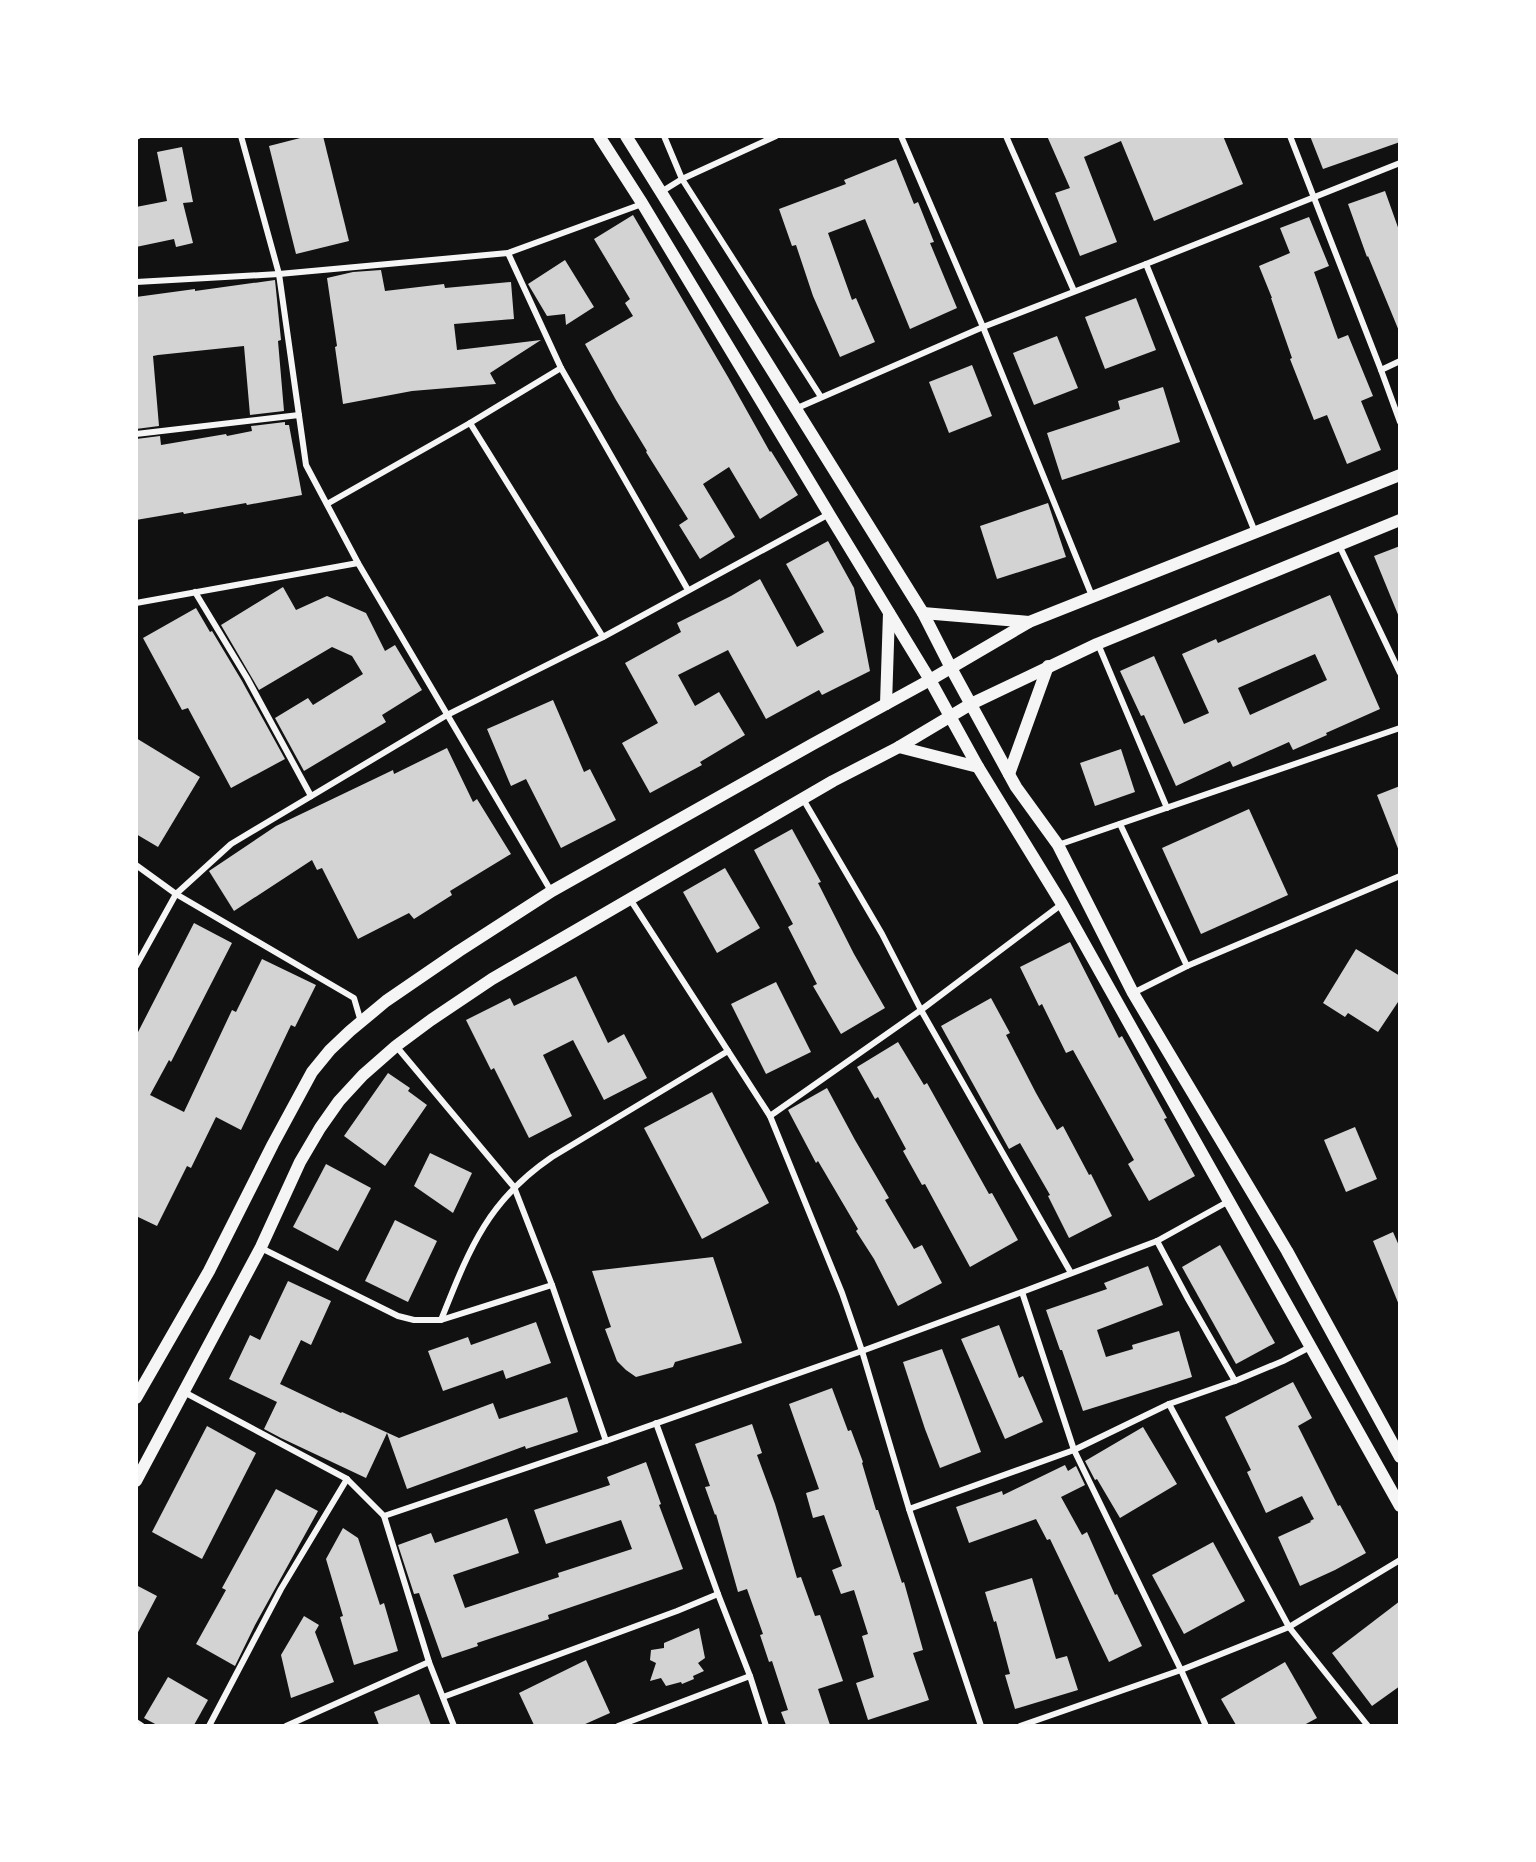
<svg xmlns="http://www.w3.org/2000/svg" width="1536" height="1862" font-family="Spectral,serif">
  <style>
    .building { fill: #d3d3d3; fill-rule: evenodd }
    .lines { fill: none; stroke-linecap: round; stroke-linejoin: round }
    .minor { stroke: #f5f5f5; stroke-width: 6 }
    .secondary { stroke: #f5f5f5; stroke-width: 12 }
  </style>
  <rect width="100%" height="100%" fill="#111"/>
  <g class="building">
    <polygon points="308,136 323,136 349,241 296,254 269,146"/>
    <polygon points="1047,136 1223,136 1243,184 1154,221 1121,141 1084,157 1117,242 1080,256 1055,193 1070,188"/>
    <polygon points="1310,136 1400,136 1400,142 1323,169"/>
    <polygon points="182,147 193,202 183,203 193,243 176,247 174,239 136,247 136,207 167,201 157,152"/>
    <polygon points="896,159 914,204 918,202 934,242 930,243 957,308 910,329 865,219 828,233 852,300 856,298 875,342 840,357 813,296 796,245 792,246 779,209 846,184 844,180"/>
    <polygon points="1385,191 1400,233 1399,331 1368,256 1367,257 1348,204"/>
    <polygon points="633,215 728,377 770,452 771,451 798,495 760,519 729,467 703,484 735,537 700,559 679,525 688,519 646,452 647,451 616,400 585,344 633,316 625,303 630,299 594,239"/>
    <polygon points="1309,217 1329,266 1314,272 1338,339 1348,335 1373,396 1361,401 1381,450 1347,464 1327,415 1314,420 1290,359 1292,358 1271,298 1272,298 1259,266 1290,253 1280,228"/>
    <polygon points="565,260 594,307 566,325 565,314 547,316 528,284"/>
    <polygon points="381,270 385,291 444,284 445,288 511,282 514,319 454,324 457,350 541,340 490,373 496,384 412,391 343,404 335,347 337,346 327,278 353,272"/>
    <polygon points="275,280 281,340 278,341 284,411 250,415 244,346 158,355 153,356 159,426 136,429 136,297 195,289 195,291"/>
    <polygon points="1136,298 1156,350 1105,369 1085,317"/>
    <polygon points="1057,336 1078,388 1034,405 1013,353"/>
    <polygon points="972,365 992,416 949,433 929,382"/>
    <polygon points="1163,387 1180,442 1062,480 1047,433 1120,409 1118,401"/>
    <polygon points="285,422 285,425 289,425 302,495 247,505 246,503 184,514 183,512 136,520 136,439 160,436 161,445 226,434 227,436 252,431 251,426"/>
    <polygon points="1048,503 1066,557 997,579 980,526"/>
    <polygon points="828,541 854,588 870,671 822,695 819,690 766,719 728,650 678,675 695,706 719,692 745,735 700,762 702,765 650,793 622,743 658,723 625,663 681,632 677,623 731,596 760,579 797,647 824,632 786,564"/>
    <polygon points="1400,546 1400,617 1399,617 1374,556"/>
    <polygon points="283,587 296,610 327,596 366,613 385,651 395,645 422,690 382,715 386,722 304,771 275,718 308,698 313,705 363,674 352,656 332,647 259,690 221,625"/>
    <path d="M 1330,595 L 1380,709 L 1326,733 L 1327,735 L 1293,750 L 1289,742 L 1233,767 L 1230,761 L 1176,786 L 1144,715 L 1141,716 L 1120,671 L 1154,656 L 1184,724 L 1209,713 L 1182,654 L 1216,639 L 1218,643 ZM 1315,654 L 1327,680 L 1250,715 L 1238,688 Z"/>
    <polygon points="196,608 210,632 212,631 242,681 285,759 231,788 188,708 182,710 143,638"/>
    <polygon points="553,700 584,772 590,769 616,820 561,848 526,779 511,786 487,729"/>
    <polygon points="136,738 200,777 158,847 136,834"/>
    <polygon points="447,748 473,802 477,799 511,854 450,891 452,895 414,919 409,913 358,939 322,868 317,870 312,860 234,911 209,871 276,826 393,770 394,774"/>
    <polygon points="1121,749 1135,792 1095,806 1080,763"/>
    <polygon points="1400,786 1400,851 1399,851 1377,795"/>
    <polygon points="1249,809 1288,895 1201,934 1162,848"/>
    <polygon points="792,829 821,882 818,883 854,954 885,1008 841,1034 813,986 817,984 788,927 793,924 754,850"/>
    <polygon points="725,868 760,928 717,953 683,892"/>
    <polygon points="194,923 232,943 171,1062 169,1060 150,1095 184,1112 232,1010 236,1012 262,959 316,985 295,1027 291,1025 241,1130 216,1117 191,1168 187,1166 157,1226 136,1216 136,1036"/>
    <polygon points="1070,942 1119,1038 1122,1036 1167,1118 1164,1119 1195,1176 1149,1201 1128,1164 1134,1160 1073,1050 1066,1053 1042,1004 1039,1006 1020,967"/>
    <polygon points="1356,949 1400,976 1400,999 1378,1032 1348,1013 1345,1017 1323,1003"/>
    <polygon points="576,976 608,1043 624,1034 647,1078 604,1100 573,1040 543,1055 572,1116 529,1138 494,1068 491,1070 466,1020 510,998 514,1006"/>
    <polygon points="776,982 811,1052 766,1074 731,1004"/>
    <polygon points="991,998 1010,1033 1006,1035 1036,1093 1057,1130 1063,1126 1089,1175 1091,1174 1112,1216 1069,1238 1048,1196 1050,1195 1020,1143 1009,1149 941,1026"/>
    <polygon points="898,1042 924,1085 927,1083 989,1194 992,1193 1018,1240 970,1267 925,1184 922,1185 903,1151 906,1149 878,1097 875,1099 857,1067"/>
    <polygon points="388,1073 410,1088 408,1091 427,1105 385,1166 344,1136"/>
    <polygon points="827,1088 855,1140 889,1198 885,1200 914,1249 922,1245 942,1283 898,1306 874,1259 856,1231 858,1229 818,1161 816,1163 788,1110"/>
    <polygon points="712,1092 769,1203 702,1239 644,1128"/>
    <polygon points="1355,1127 1377,1179 1346,1192 1324,1140"/>
    <polygon points="430,1153 472,1173 453,1213 414,1186"/>
    <polygon points="326,1164 371,1188 338,1251 293,1227"/>
    <polygon points="395,1220 437,1241 408,1302 365,1281"/>
    <polygon points="1393,1232 1400,1248 1399,1305 1373,1241"/>
    <polygon points="1220,1245 1275,1343 1236,1364 1182,1267"/>
    <polygon points="713,1257 742,1343 675,1362 673,1367 636,1377 626,1370 617,1361 605,1329 611,1327 592,1271"/>
    <polygon points="1148,1266 1163,1305 1097,1330 1106,1357 1133,1349 1132,1345 1179,1331 1192,1377 1083,1411 1062,1350 1060,1350 1046,1310 1107,1289 1104,1283"/>
    <polygon points="288,1281 331,1301 311,1345 301,1340 280,1384 341,1413 342,1412 399,1438 493,1403 499,1419 567,1397 578,1432 526,1449 525,1446 407,1489 387,1433 366,1478 281,1438 264,1429 277,1402 229,1379 250,1335 260,1340"/>
    <polygon points="536,1322 551,1363 506,1379 503,1370 443,1391 428,1351 468,1337 471,1345"/>
    <polygon points="999,1325 1019,1378 1023,1376 1043,1422 1005,1439 961,1339"/>
    <polygon points="942,1349 981,1452 940,1468 925,1429 903,1362"/>
    <polygon points="1293,1382 1312,1418 1298,1426 1338,1506 1340,1505 1366,1553 1335,1570 1300,1586 1278,1537 1311,1522 1310,1521 1314,1519 1302,1496 1266,1513 1247,1472 1251,1470 1225,1417"/>
    <polygon points="832,1388 848,1431 851,1430 863,1462 862,1463 876,1510 878,1510 902,1583 904,1582 923,1650 913,1653 929,1700 868,1720 856,1683 874,1677 862,1636 868,1634 854,1590 841,1594 832,1570 842,1566 824,1515 813,1518 806,1493 819,1489 789,1404"/>
    <polygon points="752,1424 762,1453 757,1455 775,1504 797,1578 801,1577 815,1616 820,1615 843,1681 818,1689 830,1725 786,1725 781,1712 788,1710 772,1661 769,1662 760,1635 763,1634 747,1589 738,1592 716,1514 715,1515 705,1487 710,1486 695,1444"/>
    <polygon points="207,1426 256,1453 202,1559 152,1532"/>
    <polygon points="1143,1427 1177,1484 1120,1518 1097,1479 1095,1480 1085,1461"/>
    <polygon points="646,1462 661,1504 659,1505 683,1569 548,1615 549,1619 477,1643 478,1646 442,1658 419,1593 414,1594 398,1545 431,1533 435,1543 507,1518 519,1553 453,1575 465,1608 559,1577 558,1573 632,1549 621,1520 546,1544 534,1510 610,1485 607,1477"/>
    <polygon points="1065,1465 1068,1471 1076,1466 1085,1485 1061,1497 1082,1535 1087,1532 1115,1595 1117,1594 1142,1646 1109,1662 1050,1539 1047,1540 1036,1519 969,1543 956,1507 1002,1491 1003,1495"/>
    <polygon points="276,1489 318,1511 255,1625 235,1666 196,1644 226,1590 222,1588"/>
    <polygon points="343,1528 358,1538 380,1605 384,1603 398,1651 354,1665 340,1617 343,1616 326,1559"/>
    <polygon points="1213,1542 1245,1601 1184,1634 1152,1575"/>
    <polygon points="1032,1578 1056,1659 1067,1656 1078,1690 1015,1709 1005,1675 1010,1674 996,1621 994,1622 985,1592"/>
    <polygon points="136,1585 157,1596 136,1636"/>
    <polygon points="1400,1601 1400,1686 1372,1706 1332,1653"/>
    <polygon points="304,1616 319,1625 315,1632 334,1682 291,1698 281,1655"/>
    <polygon points="699,1628 705,1658 698,1663 704,1671 693,1676 694,1679 682,1684 681,1682 666,1686 661,1678 650,1681 656,1663 650,1660 651,1650 664,1648 664,1643"/>
    <polygon points="586,1660 610,1713 583,1725 534,1725 519,1693"/>
    <polygon points="1285,1662 1317,1718 1304,1725 1236,1725 1221,1699"/>
    <polygon points="168,1677 208,1700 194,1725 157,1725 144,1718"/>
    <polygon points="419,1694 431,1725 379,1725 374,1712"/>
  </g>
  <g class="lines">
    <g class="minor">
      <polyline points="241,136 279,274 306,465 358,563 551,891"/>
      <polyline points="664,136 682,179 821,397"/>
      <polyline points="901,136 983,327 1092,596"/>
      <polyline points="1006,136 1074,291"/>
      <polyline points="1290,136 1381,370 1400,422"/>
      <polyline points="136,137 138,136"/>
      <polyline points="661,192 682,179 776,136"/>
      <polyline points="508,253 561,368 688,590"/>
      <polyline points="1146,264 1255,532"/>
      <polyline points="136,282 279,274 508,253 642,204"/>
      <polyline points="1381,370 1400,361"/>
      <polyline points="795,409 983,327 1146,264 1400,163"/>
      <polyline points="470,423 603,637"/>
      <polyline points="136,434 299,415"/>
      <polyline points="327,504 470,423 561,368"/>
      <polyline points="1339,545 1400,673"/>
      <polyline points="195,592 247,678 311,796"/>
      <polyline points="136,603 358,563"/>
      <polyline points="1098,644 1167,808"/>
      <polyline points="803,799 882,934 921,1010 1071,1273"/>
      <polyline points="1120,824 1187,966"/>
      <polyline points="1058,845 1400,728"/>
      <polyline points="136,865 176,894 354,998 361,1022"/>
      <polyline points="630,899 770,1116 842,1293 862,1351 909,1509 981,1726"/>
      <polyline points="136,966 176,894 231,844 447,715 603,637 829,514"/>
      <polyline points="1133,993 1187,966 1400,876"/>
      <polyline points="396,1046 514,1187 552,1285 606,1441"/>
      <polyline points="770,1116 921,1010 1062,904"/>
      <polyline points="1157,1241 1188,1299 1235,1381"/>
      <path d="M 261,1248 L 398,1316 L 414,1320 L 441,1320 C 469,1250 487,1201 552,1157 L 728,1051"/>
      <polyline points="1022,1292 1074,1450 1181,1670 1206,1726"/>
      <polyline points="441,1320 552,1285"/>
      <polyline points="184,1392 347,1479 384,1516 606,1441 862,1351 1022,1292 1157,1241 1229,1201"/>
      <polyline points="1169,1404 1289,1627 1368,1726"/>
      <polyline points="656,1423 718,1594 750,1676 766,1726"/>
      <polyline points="909,1509 1074,1450 1169,1404 1235,1381 1283,1361 1310,1347"/>
      <polyline points="384,1516 429,1662 454,1726"/>
      <polyline points="443,1697 677,1611 718,1594"/>
      <polyline points="136,1722 142,1726"/>
      <polyline points="209,1726 281,1589 347,1479"/>
      <polyline points="286,1726 429,1662"/>
      <polyline points="618,1726 750,1676"/>
      <polyline points="1020,1726 1181,1670 1289,1627 1400,1560"/>
    </g>
    <g class="secondary">
      <polyline points="599,136 642,203 829,514 930,680 978,767 1062,904 1400,1506"/>
      <polyline points="626,136 923,613 951,668 1016,787 1058,845 1133,993 1287,1251 1400,1457"/>
      <polyline points="923,613 1029,622"/>
      <polyline points="886,704 889,613"/>
      <polyline points="899,747 978,767"/>
      <polyline points="1009,774 1048,666"/>
      <polyline points="136,1398 209,1271 273,1144 312,1072 330,1050 350,1031 386,1001 459,951 552,891 813,744 930,680 1029,622 1400,475"/>
      <polyline points="136,1481 261,1247 300,1162 320,1128 339,1101 363,1075 396,1046 431,1020 492,979 833,781 899,747 971,704 1097,644 1400,520"/>
    </g>
  </g>
  <rect width="1536" height="1862" fill="none" stroke="#ffffff" stroke-width="276"/>
</svg>
